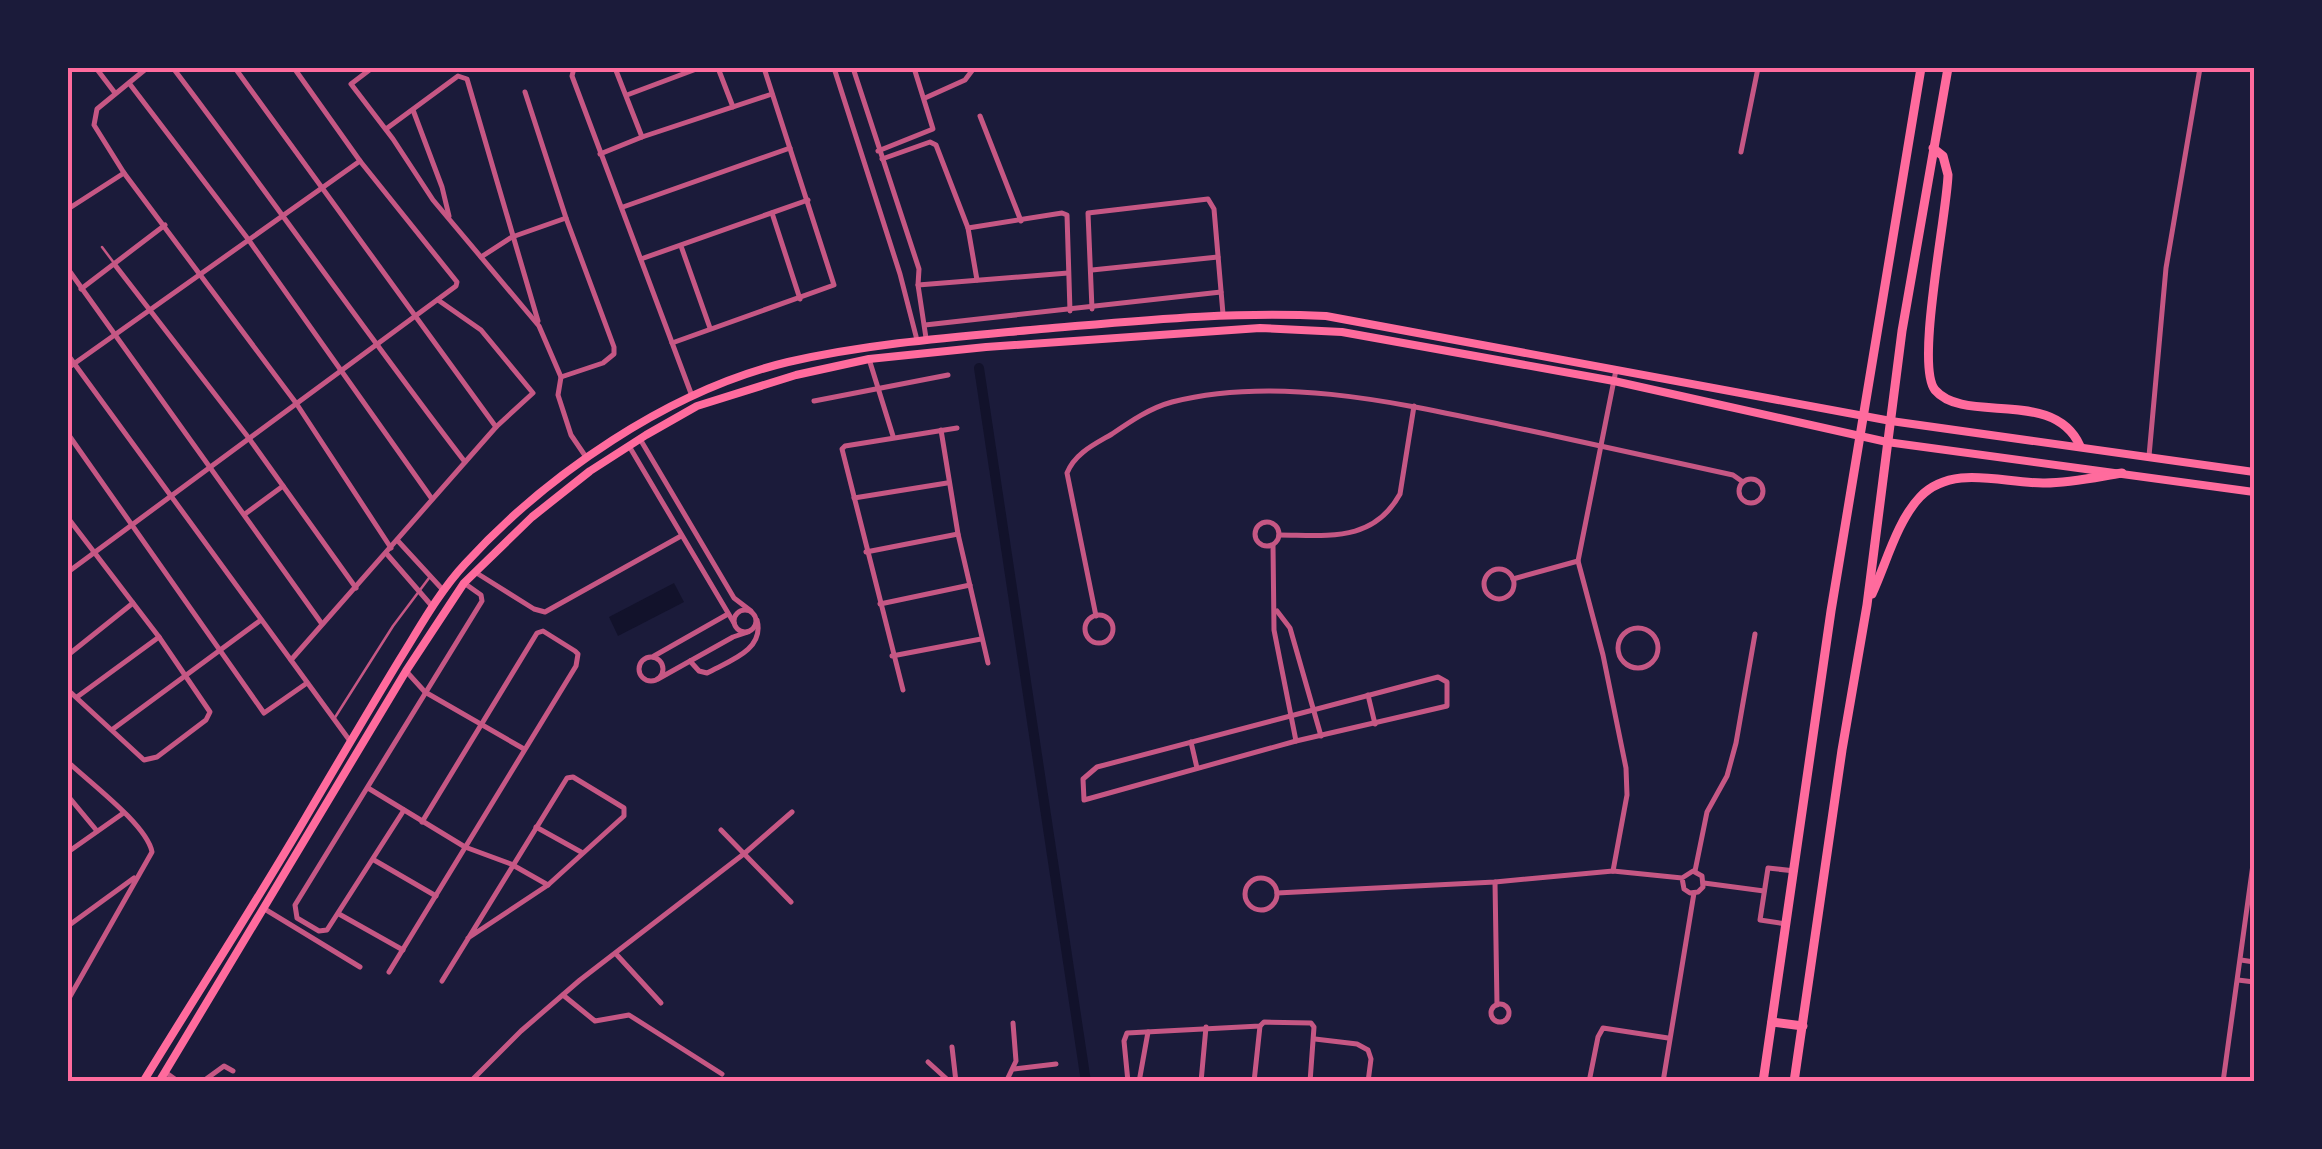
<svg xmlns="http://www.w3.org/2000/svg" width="2322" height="1149" font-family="'Sofia Sans Condensed',sans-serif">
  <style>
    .water { fill: #12122b }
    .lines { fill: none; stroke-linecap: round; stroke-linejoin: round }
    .canal { stroke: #12122b; stroke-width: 10 }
    .service { stroke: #c65784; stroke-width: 2.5 }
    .minor { stroke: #c65784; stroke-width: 5 }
    .secondary { stroke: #ff6b9d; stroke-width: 8 }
    .primary { stroke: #ff6b9d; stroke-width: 9 }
    .neatline { fill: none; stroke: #ff6b9d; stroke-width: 4 }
  </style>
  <rect width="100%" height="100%" fill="#1b1b3a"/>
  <polygon class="water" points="674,583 684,602 618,636 609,617"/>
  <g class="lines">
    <polyline class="canal" points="979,368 1086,1082"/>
    <g class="service">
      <polyline points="102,247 114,263"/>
      <polyline points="334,719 393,626 429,578"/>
    </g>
    <g class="minor">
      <polyline points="96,68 115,93"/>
      <polyline points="147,68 97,109 94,125 124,173 296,403 391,548"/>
      <path d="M 173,68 C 272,198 365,332 465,462"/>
      <polyline points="235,68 496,427"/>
      <polyline points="372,68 351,84 393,139 433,200 539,326 561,377 558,395 571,435 586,457"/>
      <polyline points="574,68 572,76 692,396"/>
      <polyline points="615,68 642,137"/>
      <polyline points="718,68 733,107"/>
      <polyline points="834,68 900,274 917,340"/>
      <polyline points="853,68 919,269 918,285 926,338"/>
      <polyline points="129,83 248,239 432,499"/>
      <polyline points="525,92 566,218 614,347 614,354 603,363 561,377"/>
      <polyline points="627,95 699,68"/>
      <polyline points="925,98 965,80 974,68"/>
      <polyline points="413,110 442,187 449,216"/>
      <polyline points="980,116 1021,221"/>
      <polyline points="386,129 458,76 467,79 538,321"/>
      <polyline points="878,151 933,129 914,68"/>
      <polyline points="1741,152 1758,68"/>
      <polyline points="600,154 642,137 772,94"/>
      <polyline points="882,159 930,142 936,145 968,228 977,280"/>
      <polyline points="623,207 790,148"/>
      <polyline points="68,209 124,173"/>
      <polyline points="772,213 800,299"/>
      <polyline points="968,228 1062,213 1067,215 1070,311"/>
      <polyline points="681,246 710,328"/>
      <polyline points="481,257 512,237 566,218"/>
      <polyline points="641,259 808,200"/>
      <polyline points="115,265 248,437 356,588"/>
      <polyline points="68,269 322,624"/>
      <polyline points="1092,270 1218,257"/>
      <polyline points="918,285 1068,273"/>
      <polyline points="81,289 165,225"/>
      <polyline points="1092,309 1088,213 1208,199 1214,209 1223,314"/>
      <polyline points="925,325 1221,292"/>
      <polyline points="672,343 834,285 764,68"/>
      <polyline points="68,355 350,741"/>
      <polyline points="869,359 893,436"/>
      <polyline points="68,368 360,161"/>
      <polyline points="814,401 948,375"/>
      <polyline points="941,430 958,534 988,663"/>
      <polyline points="68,434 264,713 307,683"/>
      <polyline points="640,439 734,598 751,611"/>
      <polyline points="629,446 734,623"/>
      <polyline points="2149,456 2166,268 2200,68"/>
      <circle cx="1751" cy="491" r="12"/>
      <polyline points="854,498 947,483"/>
      <polyline points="245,514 283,486"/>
      <polyline points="68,518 159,637 210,712 206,720 157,757 144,760 68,690"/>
      <circle cx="1267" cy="534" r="12"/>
      <path d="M 1279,535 C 1327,535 1373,543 1400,494 L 1414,406"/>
      <polyline points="398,541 443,590"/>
      <polyline points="1273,545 1274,630 1296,741"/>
      <polyline points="866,552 958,534"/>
      <polyline points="386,553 431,605"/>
      <circle cx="1499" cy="584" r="15"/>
      <polyline points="68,572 456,286 457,282 360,161 294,68"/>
      <polyline points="475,572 534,609 545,612 681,536"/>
      <polyline points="1513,579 1578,561"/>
      <polyline points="880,604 970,585"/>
      <circle cx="745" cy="621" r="11"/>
      <polyline points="1277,611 1290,628 1321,736"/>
      <circle cx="1099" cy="629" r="14"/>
      <path d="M 1096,616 L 1067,473 C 1075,453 1095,444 1112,434 C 1131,421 1150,408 1172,402 C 1277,375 1399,403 1503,425 C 1580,441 1657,458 1733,475 L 1743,482"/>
      <circle cx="1638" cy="648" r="20"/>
      <polyline points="68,655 133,603"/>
      <polyline points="654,656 728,614"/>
      <polyline points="892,656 981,639"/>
      <circle cx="651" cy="669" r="12"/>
      <polyline points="291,660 496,427 533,393 481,330 438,300"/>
      <path d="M 690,661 L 699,671 L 707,673 C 729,661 765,650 757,620"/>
      <polyline points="406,671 425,692 524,749"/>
      <polygon points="1438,677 1447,682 1447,706 1296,741 1084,800 1083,779 1097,767"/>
      <polyline points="658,679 733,637 748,632"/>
      <polyline points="903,690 842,449 845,446 957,428"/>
      <polyline points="1368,695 1375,724"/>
      <polyline points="77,697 159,637"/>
      <polyline points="113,729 261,620"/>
      <polyline points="1191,742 1197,768"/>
      <path d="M 68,762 C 89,782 147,825 152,852 L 68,1000"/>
      <polyline points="368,788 465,847 511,864 548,885"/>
      <polyline points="68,796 97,831"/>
      <polyline points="404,810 327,930 319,931 297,918 295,905 482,601 481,595 464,583"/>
      <polyline points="536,827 581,852"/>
      <polyline points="721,830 791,902"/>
      <polyline points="68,852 122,814"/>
      <polyline points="374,860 436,896"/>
      <polyline points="1613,871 1627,795 1626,768 1603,655 1578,561 1616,370"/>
      <polyline points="1695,871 1707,812 1727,776 1736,743 1755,634"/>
      <circle cx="1261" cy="894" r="16"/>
      <polyline points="1495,882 1497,1005"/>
      <polyline points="1704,883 1764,891"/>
      <polyline points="1277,893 1495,882 1613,871 1682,878 1693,871 1702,876 1703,887 1698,892 1690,893 1684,889 1682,878"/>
      <polyline points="263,908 360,967"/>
      <polyline points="339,914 403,950"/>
      <polyline points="1786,924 1760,920 1768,868 1795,871"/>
      <polyline points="68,926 134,878"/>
      <polyline points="617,955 661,1003"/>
      <polyline points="2241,960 2254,962"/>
      <polyline points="389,972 576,666 578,654 575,651 543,631 537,633 422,822"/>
      <polyline points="2238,980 2254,982"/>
      <polyline points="442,981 567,778 573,777 624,808 624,816 548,885 468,938"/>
      <polyline points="563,995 595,1021 629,1015 722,1074"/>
      <circle cx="1500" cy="1013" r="9"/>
      <polyline points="1315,1039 1357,1044 1368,1050 1371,1059 1368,1082"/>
      <polyline points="952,1047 956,1082"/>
      <polyline points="928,1062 950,1082"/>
      <polyline points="1014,1069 1056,1064"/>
      <polyline points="165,1072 179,1082"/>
      <polyline points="202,1082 224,1066 233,1071"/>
      <polyline points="470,1082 521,1031 580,980 745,853 792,812"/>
      <polyline points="1006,1082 1016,1061 1013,1023"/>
      <polyline points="1128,1082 1124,1041 1127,1033 1260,1026 1264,1022 1311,1023 1314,1027 1310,1082"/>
      <polyline points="1139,1082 1148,1032"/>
      <polyline points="1201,1082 1206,1027"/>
      <polyline points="1254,1082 1260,1026"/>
      <polyline points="1589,1082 1598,1037 1603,1028 1668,1038"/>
      <polyline points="1663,1082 1694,893"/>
      <polyline points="2223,1082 2254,857"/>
    </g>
    <g class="secondary">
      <path d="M 143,1082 C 198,992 256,903 309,812 C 339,761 369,710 400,659 C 420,627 439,592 465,564 C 546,475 670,390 788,362 C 872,343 956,337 1041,329 C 1136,321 1230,311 1326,316 L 1891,421 L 2254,472"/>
      <polyline points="159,1082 406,671 464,583 532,517 590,471 646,435 697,406 796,375 869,359 986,347 1260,328 1342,332 1614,381 1887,442 2254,492"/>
    </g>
    <g class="primary">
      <path d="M 1933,148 L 1943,156 L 1948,175 C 1947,214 1915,366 1935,390 C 1965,425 2054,387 2080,446"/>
      <path d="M 1872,594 C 1886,564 1897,521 1920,497 C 1953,463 2004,484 2045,483 C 2071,483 2097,477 2122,473"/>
      <polyline points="1772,1022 1803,1026"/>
      <polyline points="1763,1082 1831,611 1921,68"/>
      <polyline points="1794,1082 1842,750 1867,605 1902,331 1948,68"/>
    </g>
  </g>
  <rect width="2322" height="1149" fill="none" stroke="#1b1b3a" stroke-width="140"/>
  <rect x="70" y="70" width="2182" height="1009" class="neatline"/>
</svg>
